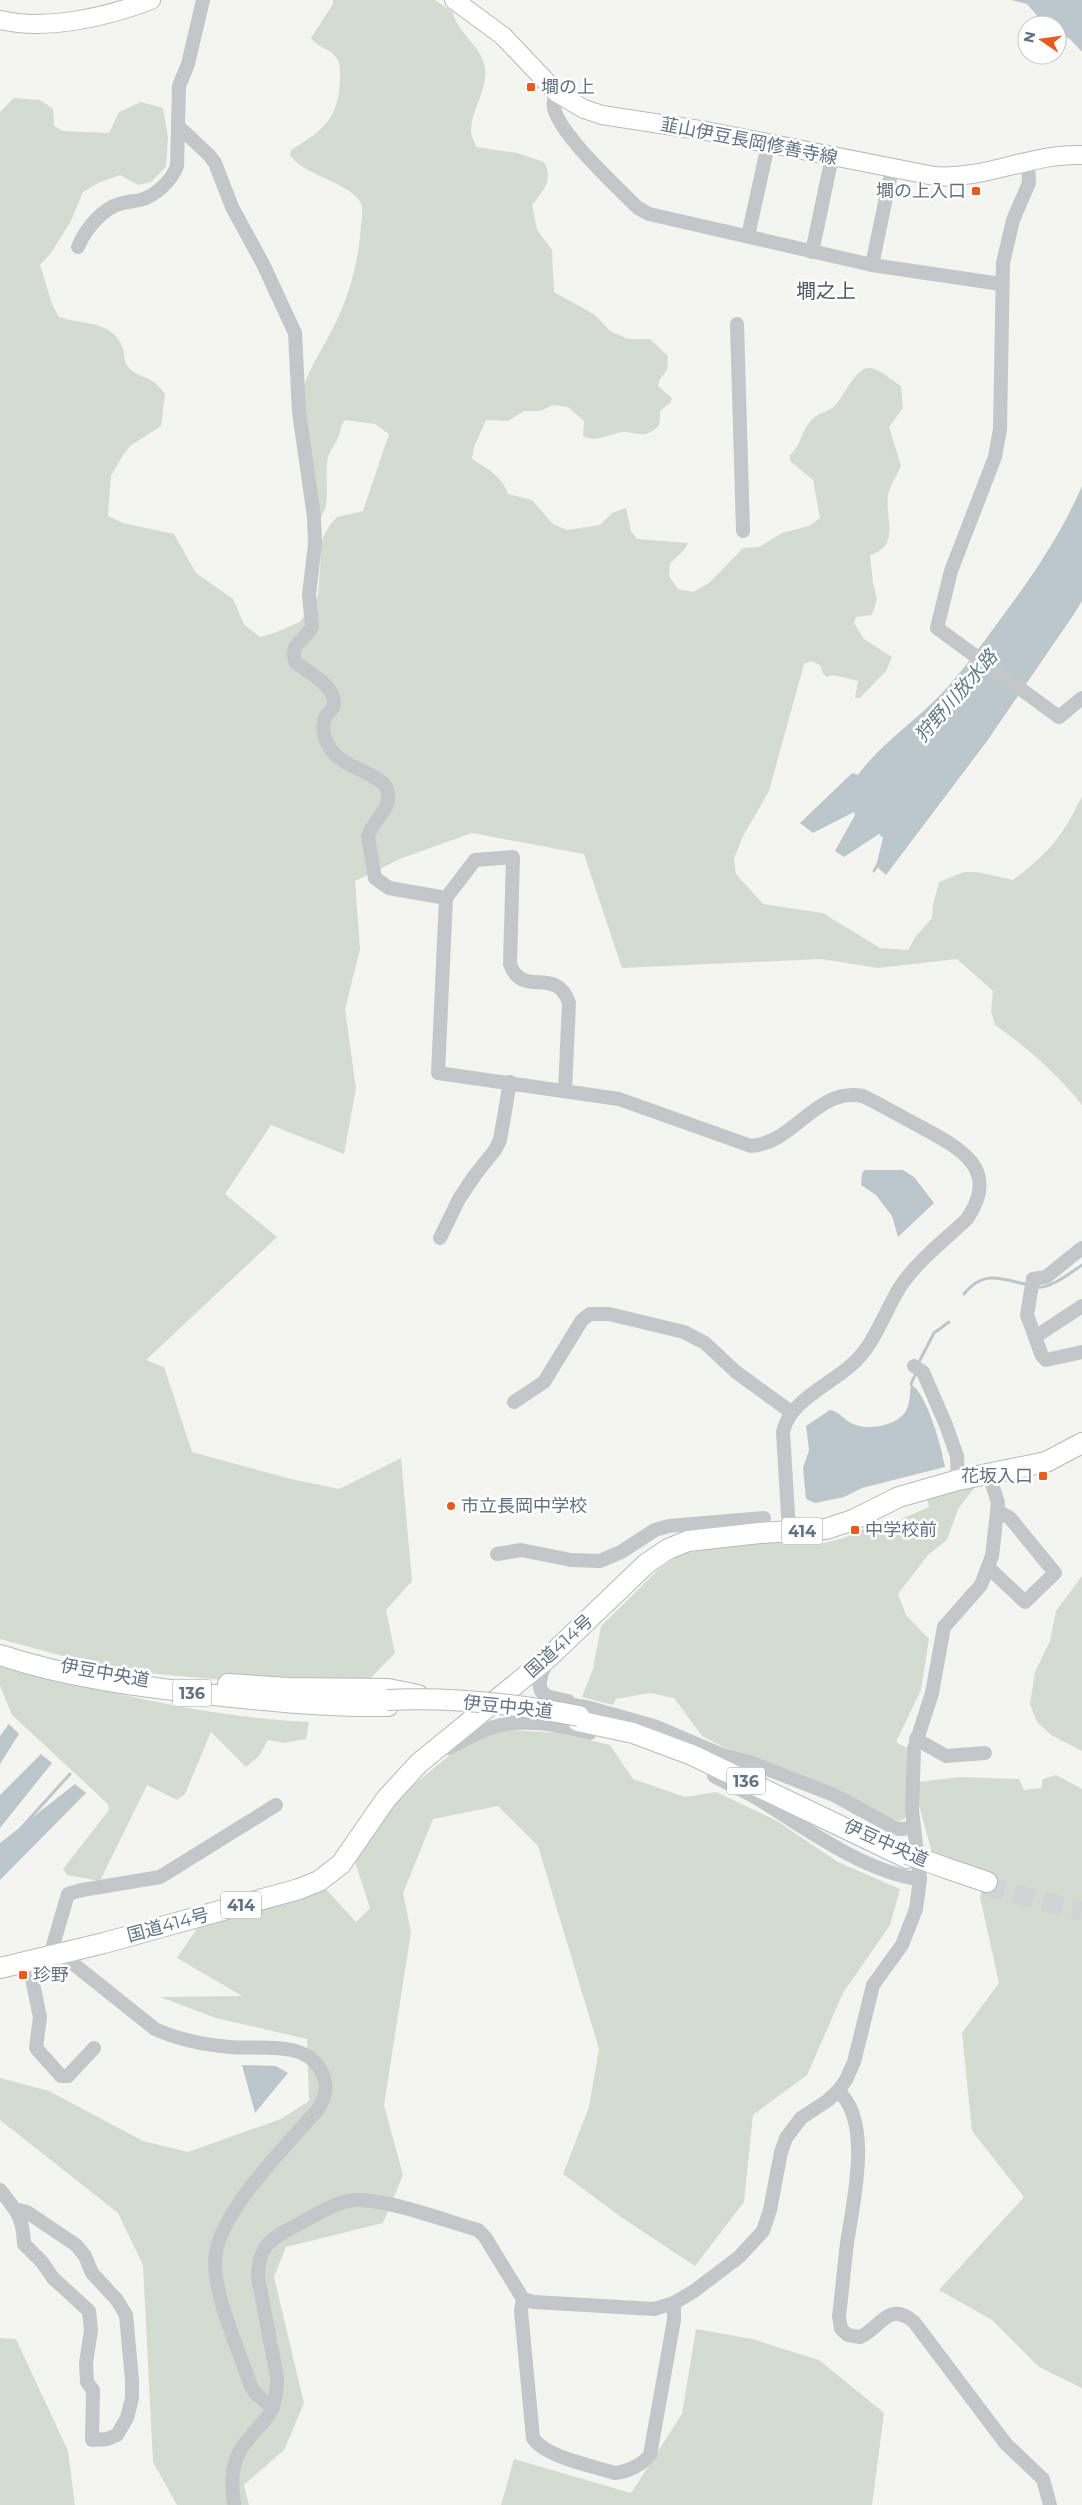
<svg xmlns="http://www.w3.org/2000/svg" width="1082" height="2505" font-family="Montserrat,'Noto Sans JP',sans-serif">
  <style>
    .green { fill: #d4dcd1 }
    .water { fill: #bcc7cc }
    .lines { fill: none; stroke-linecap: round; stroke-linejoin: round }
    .stream { stroke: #bcc7cc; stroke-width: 3 }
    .highway-tunnel { stroke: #d0d4d5; stroke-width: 20; stroke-dasharray: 20 10; stroke-linecap: butt }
    .major-casing { stroke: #b6babe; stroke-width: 20 }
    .highway-casing { stroke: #b6b9bc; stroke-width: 22 }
    .minor { stroke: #c4c7ca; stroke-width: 14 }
    .major { stroke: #fff; stroke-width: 18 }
    .highway { stroke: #fff; stroke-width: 20 }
    .highway-bridge-casing { stroke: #b6b9bc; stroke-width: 22; stroke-linecap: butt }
    .highway-bridge { stroke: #fff; stroke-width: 20 }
    .poi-dot { fill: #eb5a1a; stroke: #fff; stroke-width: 2 }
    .labels { text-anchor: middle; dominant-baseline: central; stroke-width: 5; stroke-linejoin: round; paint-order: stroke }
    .shield { fill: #fff; stroke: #919ca8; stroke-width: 1 }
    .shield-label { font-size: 16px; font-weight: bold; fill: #627283 }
    .poi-label { font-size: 18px; fill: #627283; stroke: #fff; text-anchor: start }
    .street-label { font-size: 18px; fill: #627283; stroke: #fff }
    .water-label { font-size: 19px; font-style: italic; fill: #627a87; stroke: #fff }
    .quarter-label { font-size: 20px; fill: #505b67; stroke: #fff }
  </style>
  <rect width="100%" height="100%" fill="#f4f5f0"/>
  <g class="green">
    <path d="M 333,0 L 435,0 L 453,12 C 457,34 482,45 485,68 C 488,89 472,109 471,129 C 470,134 475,142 476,147 L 517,153 L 544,162 C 554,180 543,191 532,205 L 537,230 L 552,250 L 554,292 L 595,315 L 610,331 L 628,339 L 650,339 L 668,356 L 667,370 L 660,379 L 658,386 L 672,398 L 670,403 L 660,411 C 660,418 661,425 655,429 C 644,438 637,433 625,432 C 611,432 597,444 583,436 L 584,421 L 568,407 L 553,405 L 540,411 L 524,411 L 508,421 L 486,420 L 474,447 L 472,459 C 488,469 502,476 508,494 L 532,500 L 553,524 L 567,530 L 600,525 L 612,513 L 626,508 L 631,531 L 637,539 L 688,543 L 684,550 L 670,563 L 669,576 L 678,589 L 693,592 L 709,583 L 743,548 L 759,547 L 782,533 L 809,526 L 820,518 L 813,480 L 790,461 L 790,455 C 800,447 800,436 807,426 C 817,412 819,416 832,408 C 842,402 856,364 871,368 C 881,370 893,381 901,386 L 903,408 L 889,427 L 901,466 C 897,475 890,486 888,495 C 885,520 901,545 870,555 L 873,583 L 877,599 L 872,615 L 856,617 L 854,623 L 864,639 L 892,657 L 886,671 L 860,698 L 855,698 L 858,681 L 833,675 L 827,677 L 823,674 L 820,665 L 811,661 L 804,664 L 769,791 L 742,838 L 734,859 L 736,874 L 763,904 L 823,913 L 880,948 L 908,950 L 916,936 L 932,918 L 933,905 L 939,882 L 964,872 L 977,872 L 1013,880 C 1048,854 1063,836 1082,796 L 1082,1105 C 1056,1073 1028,1048 995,1025 L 991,1011 L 993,991 L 957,959 L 878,968 L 821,959 L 622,968 L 584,854 L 472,833 L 402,858 L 355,881 L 360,949 L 345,1009 L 356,1088 L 344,1154 L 271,1125 L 225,1194 L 277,1237 L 146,1360 L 164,1367 L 192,1452 L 291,1479 L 339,1489 L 401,1458 L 412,1581 L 386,1610 L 395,1653 L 357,1692 L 157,1674 L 74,1659 L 0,1639 L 0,112 L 14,98 L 40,100 L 53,109 L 54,126 L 63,131 L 109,133 L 119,112 L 141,102 L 163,108 L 168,137 L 166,167 L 151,182 L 138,185 L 120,175 L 98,183 L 83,192 L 71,221 L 51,253 L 40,265 L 52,304 L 59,317 C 82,325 111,320 122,346 C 126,355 122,362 131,370 C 137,376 148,377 155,383 C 159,386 162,390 165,394 L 161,426 L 130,446 L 123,455 L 111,476 L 108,516 L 123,523 L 174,534 L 196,573 L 233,599 L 244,624 L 260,637 L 274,633 L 300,622 L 318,596 L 322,540 L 329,526 L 337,517 L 363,511 L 389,434 L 375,424 L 345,420 C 340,426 341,431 338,438 C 334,447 328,452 327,463 C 325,481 331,502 321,517 L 317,516 L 302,392 C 309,367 324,347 335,324 C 350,294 359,259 361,225 C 362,217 364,207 359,200 C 344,181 300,173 290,155 L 291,150 C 324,130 339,118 340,78 C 340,71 341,62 335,56 C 329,48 316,47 311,38 L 333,4 Z"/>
    <polygon points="966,1485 975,1487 958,1509 947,1540 928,1555 898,1594 906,1615 929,1639 921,1690 896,1742 907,1748 906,1817 901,1821 891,1819 822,1785 723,1747 702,1736 674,1698 650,1693 616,1699 613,1705 582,1697 593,1669 601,1626 658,1570 680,1554 746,1543 824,1543 844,1538 882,1521 894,1522 929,1507 926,1496"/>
    <polygon points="1082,1576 1082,1751 1051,1735 1037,1722 1030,1704 1035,1672 1050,1641 1056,1611"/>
    <path d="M 0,1663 C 100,1691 204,1717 309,1722 L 306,1739 L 284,1743 L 268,1740 L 259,1756 L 246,1767 L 211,1732 L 185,1794 L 177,1800 L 147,1785 L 100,1881 L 67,1875 L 63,1869 L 109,1810 L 108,1804 L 12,1715 L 0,1686 Z"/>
    <polygon points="509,1730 560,1733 610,1745 633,1779 685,1797 716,1792 777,1821 838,1862 900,1889 890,1925 843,1993 807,2075 753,2115 744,2202 695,2266 621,2217 563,2174 589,2107 599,2049 538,1846 498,1806 433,1819 403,1893 411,1932 384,2105 403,2175 383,2223 286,2247 274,2277 304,2403 284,2450 244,2485 249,2505 177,2505 153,2462 143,2265 118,2213 0,2120 0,2078 49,2091 143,2141 188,2152 281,2119 309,2101 307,2039 216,2018 160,1997 242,1996 177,1958 198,1927 315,1894 325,1888 356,1922 370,1908 355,1862 400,1796 452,1753 489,1734"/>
    <polygon points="1056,1775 1082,1789 1082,2388 1039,2367 992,2320 939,2290 1024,2197 972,2131 962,2033 999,1983 980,1897 985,1875 932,1853 917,1798 919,1782 960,1777 1019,1779 1024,1790 1041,1788 1043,1779"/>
    <polygon points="696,2329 752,2339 819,2360 884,2413 872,2505 501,2505 514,2459 631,2493 682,2414"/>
    <polygon points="0,2338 16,2339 68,2451 75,2505 0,2505"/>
  </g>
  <g class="water">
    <polygon points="1011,0 1082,0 1082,52 1070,39 1057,33 1057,25 1045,25 1027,4"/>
    <path d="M 1082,486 L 1082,601 L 1072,617 L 987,741 L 886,875 L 876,866 L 883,838 L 879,834 L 844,857 L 835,851 L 855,815 L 854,812 L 813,833 L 800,823 L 849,776 L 853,773 L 858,775 C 881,743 915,722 942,693 C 962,672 979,648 996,625 C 1029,581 1060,537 1082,486 Z"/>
    <polygon points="865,1170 903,1170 914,1177 934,1203 898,1237 892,1216 876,1195 861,1185 862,1173"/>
    <path d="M 911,1384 C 928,1396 941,1446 945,1467 L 862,1488 L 844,1497 L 815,1503 L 806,1499 L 803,1468 L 809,1450 L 806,1426 L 830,1410 C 840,1412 844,1420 853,1424 C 867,1431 897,1426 906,1411 C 910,1404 910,1392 911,1384 Z"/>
    <polygon points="9,1724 19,1734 0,1764 0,1736"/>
    <polygon points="41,1754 52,1763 0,1828 0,1795"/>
    <polygon points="75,1784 86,1793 0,1880 0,1843"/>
    <polygon points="242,2065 276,2066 288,2073 255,2113"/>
  </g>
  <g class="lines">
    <g class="stream">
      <polyline points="874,871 878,864"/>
      <path d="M 1035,1287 C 1049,1290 1070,1273 1082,1265"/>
      <path d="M 964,1294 C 984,1269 1001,1279 1029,1285"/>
      <polyline points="920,1360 934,1333 949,1322"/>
      <polyline points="911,1384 916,1373"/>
      <polyline points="22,1827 70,1774"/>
    </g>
    <polyline class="highway-tunnel" points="985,1886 1082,1911"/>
    <defs>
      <g id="major">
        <path d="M 454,0 L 503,36 L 557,93 L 584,109 L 602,115 L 706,131 L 934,176 C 986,180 1031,153 1082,155"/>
        <path d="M 0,20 C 46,31 107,17 151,0"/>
      </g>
      <g id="highway">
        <path d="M 0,1655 C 66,1677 136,1686 205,1694 C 267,1701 326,1707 388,1706"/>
        <polyline points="228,1684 288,1688 388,1689 418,1695"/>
        <polyline points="578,1721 633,1733 692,1755 907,1858"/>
        <polyline points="946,1868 987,1882"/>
        <polyline points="0,1968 104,1943 299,1889 319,1881 341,1864 386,1799 419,1763 549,1657 646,1564 668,1549 688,1541 760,1533 826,1529 853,1520 899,1497 958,1480 1046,1462 1082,1443"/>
      </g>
    </defs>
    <use href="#major" class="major-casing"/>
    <use href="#highway" class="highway-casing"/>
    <g class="minor">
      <path d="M 557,93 C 554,99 553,102 554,108 C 560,135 617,187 638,208 L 649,214 L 872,265 L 1001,284"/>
      <path d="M 178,126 L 209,155 L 215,163 L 232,207 L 263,264 L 295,333 L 299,412 L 314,517 L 315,544 L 309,595 L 312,626 C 307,641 287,643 296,663 C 307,671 335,686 334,703 C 334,707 332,709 329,712 C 320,723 323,737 330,748 C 342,768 382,774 387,789 C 394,808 373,819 368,836 L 375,878 L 389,888 L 446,898"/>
      <polyline points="1028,163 1029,183 1013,220 1003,263 1000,429 995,457 951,571 937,628 1059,717 1082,698"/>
      <polyline points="748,236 768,145"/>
      <path d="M 78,247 C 84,232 96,217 110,208 C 119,202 130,202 140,200 C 156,196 172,180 177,166 L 179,86 L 188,64 L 203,0"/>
      <polyline points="812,252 832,157"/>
      <polyline points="872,265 892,169"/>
      <polyline points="737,324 743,531"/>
      <path d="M 565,1091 L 569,1003 C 557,965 522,999 510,964 L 513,857 L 475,860 L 446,898 L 438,1073 L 619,1099 L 751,1146 C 795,1143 816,1087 863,1096 C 883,1106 902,1117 921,1127 C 960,1148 1001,1169 967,1219 C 945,1240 917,1261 900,1287 C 883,1314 875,1346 849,1367 C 827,1386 789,1402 783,1432 L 789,1531"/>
      <polyline points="440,1238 459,1199 475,1175 495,1150 500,1140 510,1082"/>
      <polyline points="1082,1248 1046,1277 1033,1279 1027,1315 1042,1356 1046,1360 1082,1352"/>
      <polyline points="1035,1337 1082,1306"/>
      <polyline points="914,1366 923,1372 946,1425 957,1456 958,1480"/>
      <polyline points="514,1402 544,1382 582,1320 590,1314 609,1314 684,1332 705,1343 736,1372 791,1412"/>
      <polyline points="497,1554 521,1550 571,1560 600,1561 621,1552 655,1530 669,1526 764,1518"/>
      <polyline points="989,1568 1025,1602 1055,1573 1010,1518 998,1511"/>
      <path d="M 548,1660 C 543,1670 532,1690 548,1696 C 554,1699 561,1699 568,1701"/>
      <polyline points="558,1703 586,1707 654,1726 722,1755 752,1763 834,1795 891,1826 899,1829 913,1828"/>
      <polyline points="916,1739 946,1756 985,1753"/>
      <path d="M 448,1748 C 462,1742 475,1733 490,1728 C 522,1717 558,1725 590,1733"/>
      <path d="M 714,1776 C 731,1785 749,1793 765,1803 C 809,1831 868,1873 920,1879"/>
      <path d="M 64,1952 L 71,1962 L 155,2029 C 177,2039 205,2045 230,2047 C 261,2050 309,2039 323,2075 C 328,2088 325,2097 319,2108 C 288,2145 215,2214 215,2262 C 215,2298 239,2351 251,2386 L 255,2393 L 273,2408"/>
      <polyline points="94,2048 68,2076 61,2076 36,2048 40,2017 31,1974 47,1966 68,1894 82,1890 160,1877 276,1805"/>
      <path d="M 838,2091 C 873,2121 853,2203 847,2243 C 844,2268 842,2292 839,2316 L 841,2329 L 848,2335 L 860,2337 C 881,2328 888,2300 914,2322 L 1006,2444 L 1043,2479 L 1050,2505"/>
      <path d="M 0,2190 C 17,2211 23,2217 24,2244 L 42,2262 L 53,2278 L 89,2311 L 91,2330 L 86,2363 L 87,2382 L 93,2390 L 92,2440 L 107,2439 L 117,2435 L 127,2418 L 132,2398 L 132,2380 L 126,2315 L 117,2300 L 92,2273 L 85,2256 L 76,2245 L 27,2212 L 18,2210"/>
      <path d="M 523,2299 L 521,2311 L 533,2438 C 545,2457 593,2466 615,2473 C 627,2472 642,2465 650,2455 L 674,2320 L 674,2303"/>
      <path d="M 234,2505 C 232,2487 230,2468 240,2451 C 259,2419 277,2423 277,2377 L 258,2277 C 258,2247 270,2239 295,2226 C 313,2217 334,2202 355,2200 C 385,2198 446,2221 478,2230 L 485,2237 L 523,2299 L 534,2302 L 654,2309 L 674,2303 L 694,2291 L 739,2257 L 763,2231 L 770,2210 L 781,2152 L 786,2138 L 801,2118 L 827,2101 L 838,2091 L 846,2080 L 854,2062 L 873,1985 L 902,1945 L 916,1909 L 920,1879 L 912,1810 L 914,1749 L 932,1693 L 944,1627 L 981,1585 L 992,1556 L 998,1503 L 989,1474"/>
    </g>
    <use href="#major" class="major"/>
    <use href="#highway" class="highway"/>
    <defs>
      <g id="highway-bridge">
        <path d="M 387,1700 C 451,1697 517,1704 579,1716"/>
        <polyline points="907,1854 946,1868"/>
      </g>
    </defs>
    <use href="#highway-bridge" class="highway-bridge-casing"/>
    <use href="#highway-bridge" class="highway-bridge"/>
  </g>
  <g class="poi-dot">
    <rect x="526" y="82" width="10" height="10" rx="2.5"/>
    <rect x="971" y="186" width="10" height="10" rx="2.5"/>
    <rect x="1038" y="1471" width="10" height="10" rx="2.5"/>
    <circle cx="451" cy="1506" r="5"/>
    <rect x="850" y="1525" width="10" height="10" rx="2.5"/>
    <rect x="18" y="1970" width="10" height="10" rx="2.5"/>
  </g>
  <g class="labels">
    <g class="shield">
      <rect x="782" y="1517.5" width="40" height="27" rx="4"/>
      <rect x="173" y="1679.5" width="38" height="27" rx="4"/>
      <rect x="727" y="1767.5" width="38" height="27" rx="4"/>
      <rect x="221" y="1891.5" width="40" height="27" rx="4"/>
    </g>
    <g class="shield-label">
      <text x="802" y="1531">414</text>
      <text x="192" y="1693">136</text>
      <text x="746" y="1781">136</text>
      <text x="241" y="1905">414</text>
    </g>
    <g class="poi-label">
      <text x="541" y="87">墹の上</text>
      <text x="966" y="191" text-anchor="end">墹の上入口</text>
      <text x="1033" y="1476" text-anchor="end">花坂入口</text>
      <text x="461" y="1506">市立長岡中学校</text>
      <text x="865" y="1530">中学校前</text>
      <text x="33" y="1975">珍野</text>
    </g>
    <g class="street-label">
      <text transform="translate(749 141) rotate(11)">韮山伊豆長岡修善寺線</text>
      <text transform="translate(559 1646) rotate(-42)">国道414号</text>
      <text transform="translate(105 1673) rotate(10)">伊豆中央道</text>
      <text transform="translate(508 1707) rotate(6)">伊豆中央道</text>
      <text transform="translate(886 1843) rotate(24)">伊豆中央道</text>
      <text transform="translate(168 1925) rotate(-15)">国道414号</text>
    </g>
    <g class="water-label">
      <text transform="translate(956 696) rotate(-49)">狩野川放水路</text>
    </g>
    <g class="quarter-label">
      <text x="826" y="291">墹之上</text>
    </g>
  </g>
  <g transform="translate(1042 40) rotate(283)"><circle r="24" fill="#ffffff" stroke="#c0c7cd"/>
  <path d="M0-4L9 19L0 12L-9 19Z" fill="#eb5a1a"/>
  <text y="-8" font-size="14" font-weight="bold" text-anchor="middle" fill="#627283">N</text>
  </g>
</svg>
